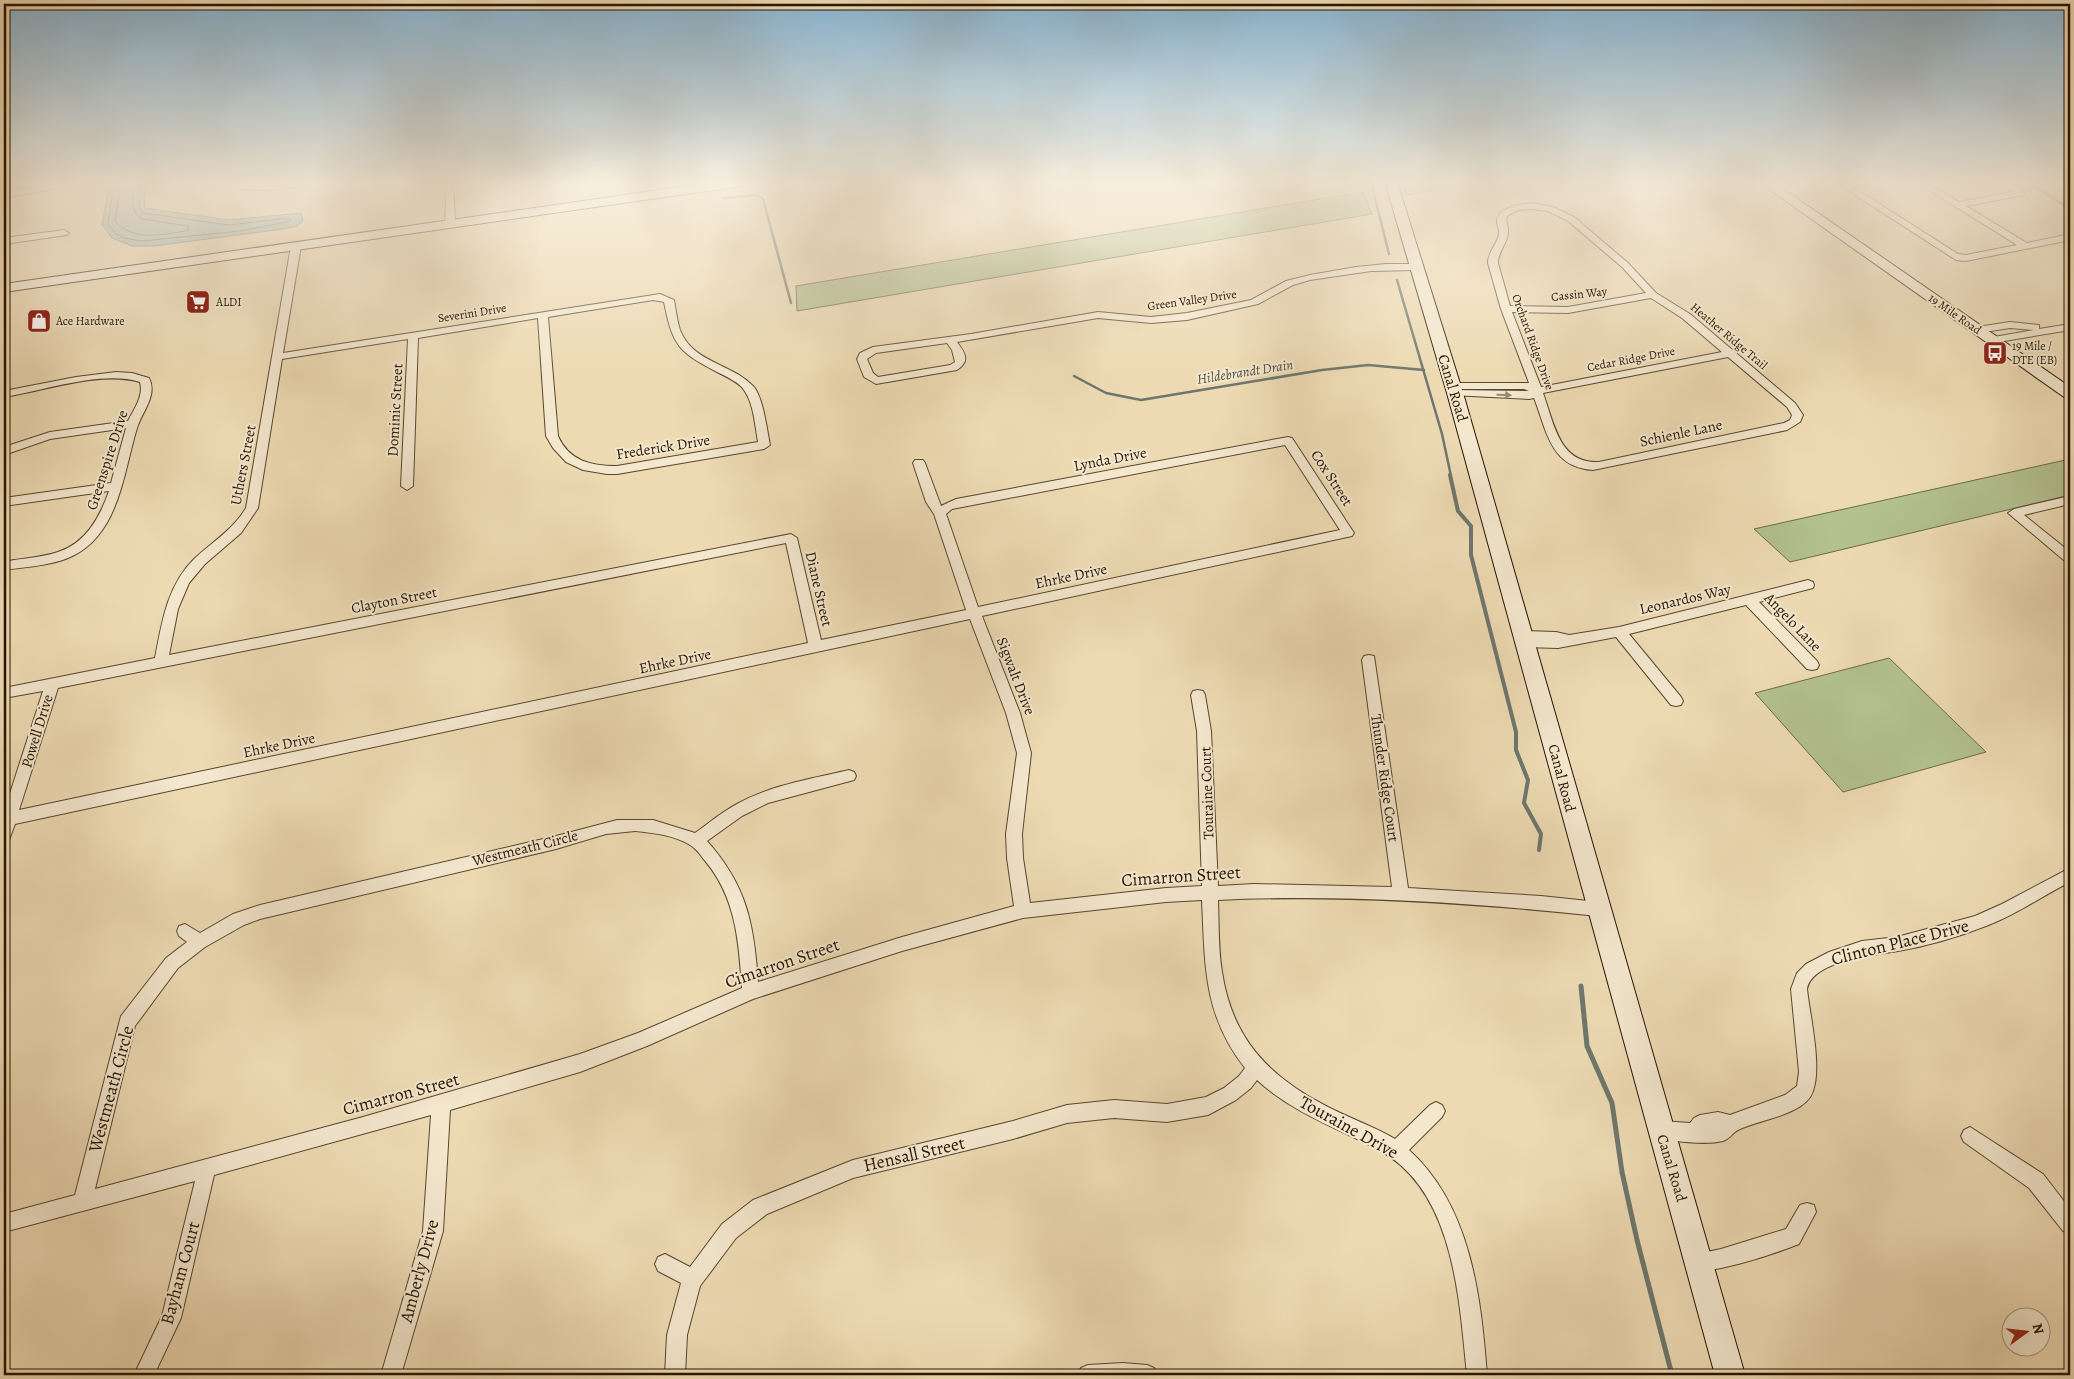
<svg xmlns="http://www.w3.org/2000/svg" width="2074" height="1379" font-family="Alegreya,serif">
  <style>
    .green { fill: #b3c190; stroke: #6d6b48 }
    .water { fill: #9cb8b6; stroke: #6d776d }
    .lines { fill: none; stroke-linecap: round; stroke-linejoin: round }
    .shore { stroke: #62665b; stroke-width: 1 }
    .stream-far2 { stroke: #6d776d; stroke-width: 2.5 }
    .stream-far1 { stroke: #6d776d; stroke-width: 4 }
    .stream { stroke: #6d776d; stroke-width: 5 }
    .street-casing { stroke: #58462d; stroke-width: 2 }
    .secondary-casing { stroke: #271500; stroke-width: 2 }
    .street { fill: #f3e7ce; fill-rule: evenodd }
    .secondary { fill: #f3e7ce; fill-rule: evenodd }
    .oneway { fill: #978871 }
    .labels { text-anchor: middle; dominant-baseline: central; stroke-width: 4; stroke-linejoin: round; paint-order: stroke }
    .far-street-label { font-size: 12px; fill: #271500; stroke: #f3e7ce }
    .far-poi-label { font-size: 12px; fill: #271500; stroke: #f3e7ce; text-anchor: start }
    .far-water-label { font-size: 14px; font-style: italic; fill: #504e40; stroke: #f3e7ce }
    .street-label { font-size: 15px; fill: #271500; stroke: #f3e7ce }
    .near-street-label { font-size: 18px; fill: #271500; stroke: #f3e7ce }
  </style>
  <rect width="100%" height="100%" fill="#eddab3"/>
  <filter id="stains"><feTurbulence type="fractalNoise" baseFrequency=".004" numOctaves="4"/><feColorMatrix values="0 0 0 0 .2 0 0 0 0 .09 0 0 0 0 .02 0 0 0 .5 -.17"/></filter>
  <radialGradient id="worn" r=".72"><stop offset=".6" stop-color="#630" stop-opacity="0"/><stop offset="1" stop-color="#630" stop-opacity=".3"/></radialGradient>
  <g class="green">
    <polygon points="1403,182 1503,182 1452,189 1451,187 1406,195"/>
    <polygon points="1363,192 1372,214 797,311 796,286"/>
    <polygon points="2070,459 2070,495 1790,562 1754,529"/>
    <polygon points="1889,658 1986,752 1843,792 1755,693"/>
  </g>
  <polygon class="water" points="110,182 146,182 144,208 229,220 301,213 303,221 297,226 283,229 154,246 132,246 112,238 102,225"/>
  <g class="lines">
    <g class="shore">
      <polyline points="114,182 108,224 115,233 124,238 142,241 240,231 291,221 289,218 229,225 143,213 139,207 141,182"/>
      <path d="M 121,182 L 115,221 C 133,242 165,235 189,230 L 188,226 L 143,219 C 128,212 133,196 135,182"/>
    </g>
    <g class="stream-far2">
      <polyline points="1371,182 1389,254"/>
      <polyline points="2028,182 2070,209"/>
      <polyline points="723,198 757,195 763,199 791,303"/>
      <polyline points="1397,280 1442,434 1451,476"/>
      <polyline points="1074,376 1106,393 1141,400 1322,370 1368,365 1424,370"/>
    </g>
    <polyline class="stream-far1" points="1450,475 1458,511 1471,526 1471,555 1516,732 1516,750 1528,780 1524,803 1541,834 1539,850"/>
    <polyline class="stream" points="1581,986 1587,1046 1612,1103 1622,1172 1637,1240 1672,1375"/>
    <defs>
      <g id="street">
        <polygon points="61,182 80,182 76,185 4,198 4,192"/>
        <path d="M 216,182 L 252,185 L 310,182 C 297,192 229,193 216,182 Z"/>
        <polygon points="443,182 451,182 454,197 455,225 450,228 445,225 446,197"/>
        <polygon points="1835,182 1845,182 1958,254 1966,255 2017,245 1916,182 1926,182 1959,202 2013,192 1998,182 2008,182 2024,191 2024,195 1966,206 2027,243 2070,234 2070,240 1966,261 1956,260"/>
        <path d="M 1531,203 L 1553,207 L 1574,217 L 1628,263 L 1656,293 L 1690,314 L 1795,403 L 1803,415 L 1800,422 L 1787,430 L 1593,470 C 1550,467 1547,431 1534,398 L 1529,399 L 1451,395 L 1450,393 L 1455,390 L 1529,391 L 1524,389 L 1453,389 L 1448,386 L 1453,383 L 1529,383 L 1501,309 L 1488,263 C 1488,251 1497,245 1499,234 C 1500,230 1497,226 1497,222 C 1496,207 1520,205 1531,203 ZM 1531,209 L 1548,211 L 1568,221 L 1622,267 L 1646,293 L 1568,307 L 1510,306 L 1498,263 C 1498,251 1508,243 1508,232 C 1509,226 1505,223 1507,216 L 1518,210 ZM 1651,298 L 1682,318 L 1722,352 L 1541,387 L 1512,312 L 1568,313 ZM 1728,357 L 1787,407 L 1792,415 L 1790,420 L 1784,423 L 1599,462 C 1559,464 1554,423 1543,393 Z"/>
        <polygon points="64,230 69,233 67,235 4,244 4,238"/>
        <path d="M 296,243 L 301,246 L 283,353 L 660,294 L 674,300 C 676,310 677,321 680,330 C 693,363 731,363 753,386 C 763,396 767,430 770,445 L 764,449 L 617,474 L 607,474 L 583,470 L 566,462 L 553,448 L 546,436 L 538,318 L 418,338 L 413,486 L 407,490 L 401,486 L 408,339 L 282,359 L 258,508 L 241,533 L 205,564 L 189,583 L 178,609 L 169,655 L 791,534 L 797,538 L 821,640 L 966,610 L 934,514 L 926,502 L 913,463 L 915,460 L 923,460 L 925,463 L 941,506 L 956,499 L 1288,437 L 1292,438 L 1352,530 L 1354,533 L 1352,536 L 982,616 L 1020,713 L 1031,753 L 1022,834 L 1023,858 L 1030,903 L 1166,888 L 1202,886 L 1197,731 L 1191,695 L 1193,691 L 1198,690 L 1203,691 L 1205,695 L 1211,731 L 1218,886 L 1254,884 L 1392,887 L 1362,660 L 1364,656 L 1369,655 L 1374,656 L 1408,888 L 1541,896 L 1598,902 L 1604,904 L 1606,909 L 1604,914 L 1598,916 C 1474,903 1343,894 1218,900 C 1219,923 1218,948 1222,972 C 1232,1038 1268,1076 1326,1106 C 1349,1118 1373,1126 1395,1139 L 1430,1105 L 1436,1102 L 1442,1105 L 1445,1111 L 1442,1117 L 1409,1150 C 1471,1206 1481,1297 1487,1375 L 1467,1375 C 1459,1300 1455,1191 1379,1150 C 1337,1128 1293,1113 1257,1080 L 1251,1088 L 1236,1100 L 1208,1115 L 1167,1122 L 1114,1118 L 1067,1123 L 1013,1139 L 853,1178 L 767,1214 L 736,1238 L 700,1286 L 687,1335 L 685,1375 L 665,1375 L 667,1335 L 681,1283 L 658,1271 L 655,1264 L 658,1257 L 665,1254 L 690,1267 L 722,1224 L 753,1200 L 853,1160 L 1013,1121 L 1067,1105 L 1114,1100 L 1167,1104 L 1206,1097 L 1224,1088 L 1239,1076 L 1245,1068 C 1203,1015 1205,964 1202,900 L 1166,902 L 1023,918 L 902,951 L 753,999 L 647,1046 L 580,1072 L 450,1110 L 443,1231 L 401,1375 L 381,1375 L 423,1231 L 431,1115 L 214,1175 L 181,1318 L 154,1375 L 134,1375 L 162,1316 L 195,1181 L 4,1232 L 4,1214 L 75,1195 L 121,1016 L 166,958 L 187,942 L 179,936 L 177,931 L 179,926 L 185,924 L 200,933 L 233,914 L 260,905 L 556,836 L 617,820 L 653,820 L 695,833 C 709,823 722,812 737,804 C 771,785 811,779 849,770 L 854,772 L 856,776 L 854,780 L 768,803 L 742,816 L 707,841 C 747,886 754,924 758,982 L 902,937 L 1014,906 L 1007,858 L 1006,834 L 1017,753 L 1006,713 L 970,619 L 15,824 L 9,840 L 4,841 L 4,812 L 43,691 L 4,698 L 4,688 L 155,658 C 162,622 167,586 194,559 C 212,542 233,530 246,508 L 291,246 ZM 653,300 L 664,302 C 673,347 679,352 719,373 C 727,377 740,383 744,390 C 754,404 755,426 758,442 L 617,466 C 591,466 569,461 558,436 L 548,317 ZM 1285,445 L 1340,530 L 978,607 L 946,514 L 952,509 ZM 786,543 L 808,643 L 19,810 L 58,688 ZM 635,831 C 654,833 674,835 690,845 C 697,849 701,856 706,862 C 736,898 739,943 742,988 L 638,1033 L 580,1054 L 363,1117 L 95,1189 L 135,1026 L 178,968 L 205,947 L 244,925 L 260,919 L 556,849 L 606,834 Z"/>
        <path d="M 1386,264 L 1416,264 L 1421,267 L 1416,270 L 1371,271 L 1310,280 L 1293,285 L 1258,304 L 1187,320 L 1151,323 L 1098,318 L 957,342 C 966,354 970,361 957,370 L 876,384 L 864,377 L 857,359 L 860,353 L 873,347 L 971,334 L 1098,312 L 1151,317 L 1187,313 L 1251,300 L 1286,281 L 1310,275 L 1356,267 ZM 947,343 L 952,350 L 955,362 L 950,365 L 878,377 L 873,373 L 867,359 L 876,353 Z"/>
        <polygon points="2010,322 2039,325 2039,329 2070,324 2070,330 1992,343 1987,340 1988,338 2034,330 2010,328 1977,333 1972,330 1977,327"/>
        <path d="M 116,372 L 132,373 L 149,378 C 158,395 142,412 137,428 C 123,474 119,537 68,558 C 48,566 25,567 4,570 L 4,562 C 21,558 41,558 58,552 C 86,543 100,517 109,491 L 4,506 L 4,498 L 111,483 L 126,428 L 50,439 L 4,455 L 4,447 L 50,432 L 128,421 C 134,409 144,396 140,382 C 101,370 44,391 4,397 L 4,391 L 76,377 Z"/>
        <polygon points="2070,496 2070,504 2024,515 2070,552 2070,563 2066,562 2008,513 2014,509"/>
        <polygon points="1808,580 1813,582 1814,585 1813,588 1759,602 1817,661 1819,665 1817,669 1812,670 1807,669 1746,605 1629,634 1681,697 1683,701 1681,705 1676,706 1671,705 1616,637 1558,648 1525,647 1520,646 1516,636 1518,633 1523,631 1556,632 1569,635 1619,627"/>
        <path d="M 2070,868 L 2070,882 C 2042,896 2016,915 1986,926 C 1958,937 1927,946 1898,951 C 1875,955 1813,960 1807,989 C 1810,1016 1822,1066 1813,1091 C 1806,1115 1757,1120 1738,1130 C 1732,1133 1730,1139 1723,1141 C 1707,1145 1669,1142 1655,1136 L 1652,1130 L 1655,1124 L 1661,1121 L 1690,1123 L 1694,1118 L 1700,1115 L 1718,1112 L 1730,1115 L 1785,1095 L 1797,1086 L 1799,1072 L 1791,989 L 1797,973 L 1806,964 L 1829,952 L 1862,941 L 1897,937 L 1975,916 L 2002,904 Z"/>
        <polygon points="1970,1127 2043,1174 2070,1209 2070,1233 2063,1231 2029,1188 1964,1142 1961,1136 1964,1130"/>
        <path d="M 1807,1203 L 1814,1205 L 1816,1212 L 1799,1244 C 1779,1252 1711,1276 1693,1269 L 1690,1262 L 1693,1255 L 1721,1249 L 1786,1229 L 1800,1205 Z"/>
        <polygon points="1123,1363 1147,1365 1154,1368 1157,1375 1078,1375 1081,1368 1088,1365"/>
      </g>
      <g id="secondary">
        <polygon points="715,182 748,182 742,186 4,292 4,284"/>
        <polygon points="1385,182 1397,182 1463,393 1745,1375 1715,1375 1447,393"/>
        <polygon points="1759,182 1773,182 2070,387 2070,399 2064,397"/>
      </g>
    </defs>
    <use href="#street" class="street-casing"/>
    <use href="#secondary" class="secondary-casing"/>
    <use href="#street" class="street"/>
    <use href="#secondary" class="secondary"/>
  </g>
  <defs><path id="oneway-solid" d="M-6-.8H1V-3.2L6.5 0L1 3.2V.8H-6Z" transform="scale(1.25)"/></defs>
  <use class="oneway" href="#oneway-solid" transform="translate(1504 395) rotate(2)"/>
  <linearGradient id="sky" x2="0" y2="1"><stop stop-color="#89b6d4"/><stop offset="0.49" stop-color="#f7eedd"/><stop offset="1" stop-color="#f7eedd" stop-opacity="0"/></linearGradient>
  <rect width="2074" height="375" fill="url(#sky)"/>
  <defs>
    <symbol id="supermarket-square" viewBox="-11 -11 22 22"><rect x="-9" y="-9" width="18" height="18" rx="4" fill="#8f2418" stroke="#f3e7ce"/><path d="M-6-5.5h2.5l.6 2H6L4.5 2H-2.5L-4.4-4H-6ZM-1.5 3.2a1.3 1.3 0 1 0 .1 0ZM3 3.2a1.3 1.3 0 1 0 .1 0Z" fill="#fff"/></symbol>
    <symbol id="shop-square" viewBox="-11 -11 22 22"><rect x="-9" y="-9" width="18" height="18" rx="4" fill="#8f2418" stroke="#f3e7ce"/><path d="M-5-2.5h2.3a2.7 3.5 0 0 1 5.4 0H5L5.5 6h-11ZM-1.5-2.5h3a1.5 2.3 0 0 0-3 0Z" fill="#fff"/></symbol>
    <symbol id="bus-square" viewBox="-11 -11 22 22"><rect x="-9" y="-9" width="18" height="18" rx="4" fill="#8f2418" stroke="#f3e7ce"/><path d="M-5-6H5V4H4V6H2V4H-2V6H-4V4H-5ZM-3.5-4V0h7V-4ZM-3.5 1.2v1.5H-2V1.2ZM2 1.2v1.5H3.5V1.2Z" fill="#fff"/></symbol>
  </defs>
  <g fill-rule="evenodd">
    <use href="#supermarket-square" x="184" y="288" width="28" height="28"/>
    <use href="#shop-square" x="25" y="307" width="28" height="28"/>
    <use href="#bus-square" x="1981" y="339" width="28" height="28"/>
  </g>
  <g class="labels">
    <g class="far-street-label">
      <text transform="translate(1579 294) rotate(-6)">Cassin Way</text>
      <text transform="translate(1192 300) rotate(-8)">Green Valley Drive</text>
      <text transform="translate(472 313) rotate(-9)">Severini Drive</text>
      <text transform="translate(1955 314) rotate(35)">19 Mile Road</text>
      <text transform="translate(1729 336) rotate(40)">Heather Ridge Trail</text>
      <text transform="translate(1533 342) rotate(70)">Orchard Ridge Drive</text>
      <text transform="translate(1631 359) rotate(-11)">Cedar Ridge Drive</text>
    </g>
    <g class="far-poi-label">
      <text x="216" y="302">ALDI</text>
      <text x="56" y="321">Ace Hardware</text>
      <text x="2012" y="346">19 Mile /<tspan x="2012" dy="14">DTE (EB)</tspan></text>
    </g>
    <g class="far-water-label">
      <text transform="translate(1245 372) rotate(-9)">Hildebrandt Drain</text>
    </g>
    <g class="street-label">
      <text transform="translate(1453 388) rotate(73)">Canal Road</text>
      <text transform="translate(395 410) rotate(-87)">Dominic Street</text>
      <text transform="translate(1681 433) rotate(-12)">Schienle Lane</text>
      <text transform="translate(663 447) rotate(-9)">Frederick Drive</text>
      <text transform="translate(1110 459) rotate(-11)">Lynda Drive</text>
      <text transform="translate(107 460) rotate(-72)">Greenspire Drive</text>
      <text transform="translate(243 465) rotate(-79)">Uthers Street</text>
      <text transform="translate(1332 478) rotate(57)">Cox Street</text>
      <text transform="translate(1071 576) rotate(-12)">Ehrke Drive</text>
      <text transform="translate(819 589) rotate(77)">Diane Street</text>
      <text transform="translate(1685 599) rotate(-13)">Leonardos Way</text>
      <text transform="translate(394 600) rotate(-11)">Clayton Street</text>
      <text transform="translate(1793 622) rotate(46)">Angelo Lane</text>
      <text transform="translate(675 661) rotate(-12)">Ehrke Drive</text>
      <text transform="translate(1016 676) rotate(69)">Sigwalt Drive</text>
      <text transform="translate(37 731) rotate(-73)">Powell Drive</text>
      <text transform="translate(279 745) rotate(-12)">Ehrke Drive</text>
      <text transform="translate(1385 778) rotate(82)">Thunder Ridge Court</text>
      <text transform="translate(1562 778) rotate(75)">Canal Road</text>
      <text transform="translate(1207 793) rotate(-92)">Touraine Court</text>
      <text transform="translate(525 848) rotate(-14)">Westmeath Circle</text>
      <text transform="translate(1672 1168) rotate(73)">Canal Road</text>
    </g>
    <g class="near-street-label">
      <text transform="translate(1181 876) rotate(-4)">Cimarron Street</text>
      <text transform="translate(1900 942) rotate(-14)">Clinton Place Drive</text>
      <text transform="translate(782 963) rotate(-19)">Cimarron Street</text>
      <text transform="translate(111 1089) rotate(-75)">Westmeath Circle</text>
      <text transform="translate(401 1094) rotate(-15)">Cimarron Street</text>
      <text transform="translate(1349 1127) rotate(29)">Touraine Drive</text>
      <text transform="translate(914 1154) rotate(-13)">Hensall Street</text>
      <text transform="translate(419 1271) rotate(-75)">Amberly Drive</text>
      <text transform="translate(180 1273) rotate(-75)">Bayham Court</text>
    </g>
  </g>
  <rect width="2074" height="1379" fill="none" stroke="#eddab3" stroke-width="20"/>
  <rect x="5" y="5" width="2064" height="1369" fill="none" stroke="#271500" stroke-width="2.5"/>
  <rect x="10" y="10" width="2054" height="1359" fill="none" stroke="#271500"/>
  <g transform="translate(2026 1332) rotate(75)"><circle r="24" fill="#f3e7ce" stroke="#a1937c"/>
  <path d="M0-4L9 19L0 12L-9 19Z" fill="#8f2418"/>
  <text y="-8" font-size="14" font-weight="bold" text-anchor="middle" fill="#271500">N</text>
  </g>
  <rect width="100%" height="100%" filter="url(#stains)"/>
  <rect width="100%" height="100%" fill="url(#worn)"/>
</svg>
